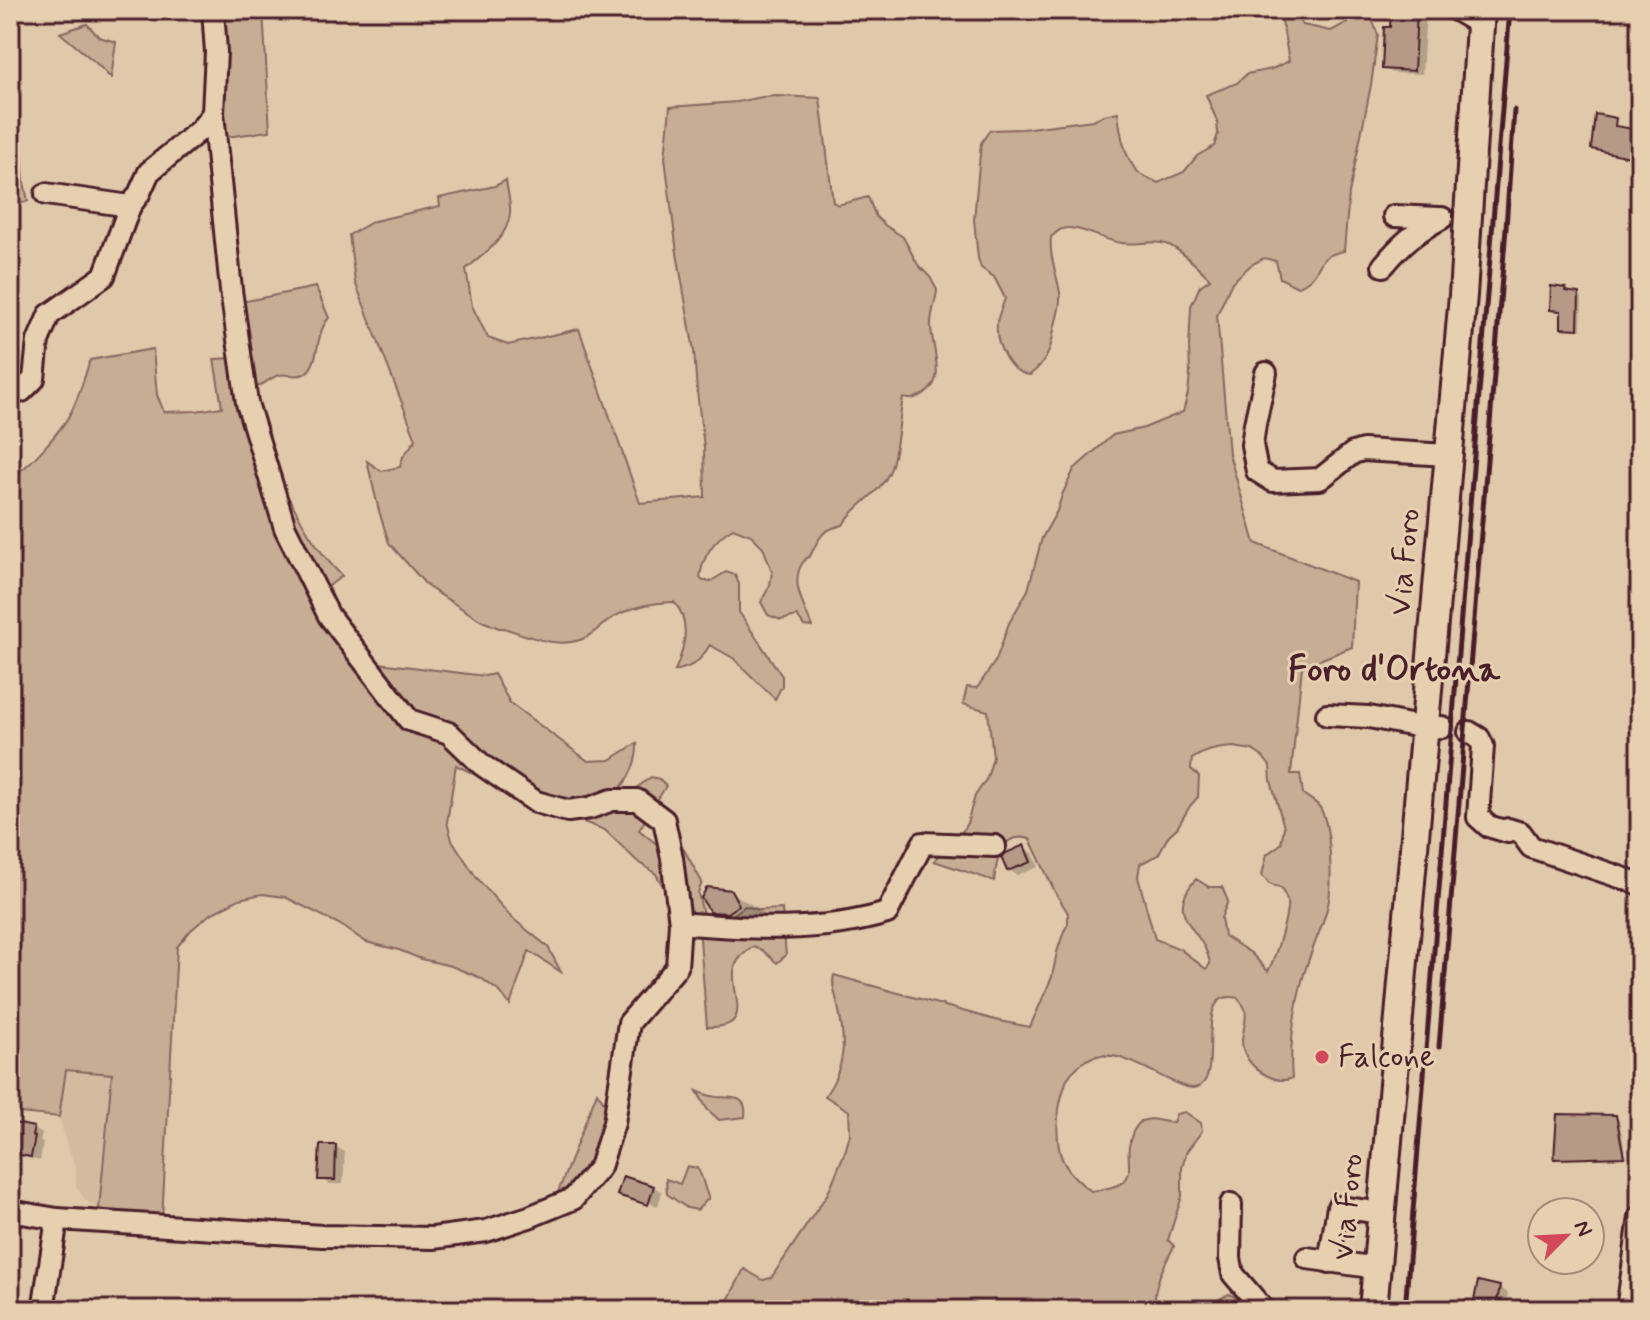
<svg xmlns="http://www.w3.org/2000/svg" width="1650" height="1320" font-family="Mynerve,sans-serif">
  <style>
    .built { fill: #d3bba0 }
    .green { fill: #c7ad94; stroke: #886660; stroke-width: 2; fill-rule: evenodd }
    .shadow { fill: #0003 }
    .building { fill: #b69a87; stroke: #4a1f2b; stroke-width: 2 }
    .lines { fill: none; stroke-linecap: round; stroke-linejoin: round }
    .minor-casing { stroke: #4a1f2b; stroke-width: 26 }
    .major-casing { stroke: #4a1f2b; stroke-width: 32 }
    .minor { stroke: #e6d0af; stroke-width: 20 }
    .major { stroke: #e6d0af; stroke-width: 26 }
    .rail { stroke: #4a1f2b; stroke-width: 5 }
    .poi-dot { fill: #d1495b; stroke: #e6d0af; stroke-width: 3 }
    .labels { text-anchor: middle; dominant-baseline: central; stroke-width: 6; stroke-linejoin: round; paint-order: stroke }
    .street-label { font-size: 32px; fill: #4a1f2b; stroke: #e6d0af }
    .poi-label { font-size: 32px; fill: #4a1f2b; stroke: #e6d0af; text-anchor: start }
    .quarter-label { font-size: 36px; font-weight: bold; fill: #4a1f2b; stroke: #e6d0af }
  </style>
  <rect width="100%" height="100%" fill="#e0c9aa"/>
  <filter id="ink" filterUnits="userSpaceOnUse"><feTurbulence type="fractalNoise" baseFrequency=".0125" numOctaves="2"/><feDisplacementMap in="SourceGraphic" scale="16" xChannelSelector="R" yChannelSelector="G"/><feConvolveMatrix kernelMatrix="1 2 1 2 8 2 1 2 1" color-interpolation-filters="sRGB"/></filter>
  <g filter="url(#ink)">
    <polygon class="built" points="66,1069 112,1074 99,1209 85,1200 76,1186 76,1168 68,1149 59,1117"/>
    <g class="green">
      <polygon points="217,10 263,10 270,131 218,138"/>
      <path d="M 1280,10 L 1291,10 L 1303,25 L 1331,31 L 1359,16 L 1372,19 L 1378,35 L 1371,85 L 1349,194 L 1344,251 C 1314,257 1325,266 1309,280 C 1305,283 1301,285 1297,287 L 1280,278 L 1276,261 L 1264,258 L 1251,265 L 1232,282 L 1217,315 L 1229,454 L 1255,543 L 1355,582 L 1352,647 L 1302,667 L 1291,774 L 1300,774 L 1303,794 C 1307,797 1314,801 1318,805 C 1332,821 1333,888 1327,909 C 1320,934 1307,959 1301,985 C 1294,1015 1289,1047 1292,1078 C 1284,1082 1276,1080 1268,1076 C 1255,1070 1242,1057 1242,1041 C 1242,1031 1248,1020 1245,1009 C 1244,1005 1240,1002 1238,998 C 1191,987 1224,1071 1200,1086 C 1179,1100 1116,1032 1081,1064 C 1074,1070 1069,1074 1066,1082 C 1058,1105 1055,1125 1059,1148 C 1062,1167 1077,1181 1091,1191 C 1151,1184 1118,1165 1133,1132 C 1135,1128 1138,1124 1141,1121 L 1151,1119 L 1173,1123 L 1176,1114 L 1185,1112 L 1201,1123 L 1202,1131 L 1187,1151 L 1182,1168 L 1182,1196 L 1168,1240 L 1174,1246 C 1164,1267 1151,1286 1156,1310 L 723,1310 L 744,1269 L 763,1280 L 771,1278 L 828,1193 L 846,1149 L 850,1134 L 849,1111 L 825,1096 C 846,1066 846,1042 838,1006 C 836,995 831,985 834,975 L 995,1020 L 1030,1027 L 1052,977 L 1057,952 L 1064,931 L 1068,924 L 1068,913 L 1055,892 L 1030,839 C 1000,831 997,859 994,881 L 934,861 L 945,847 L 958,839 L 967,823 L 975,796 L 987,778 L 993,757 L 988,711 L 963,704 L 967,687 L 977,688 L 996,660 L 1009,623 L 1028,590 L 1042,538 L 1057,511 L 1062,495 L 1074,469 L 1113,435 L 1144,428 L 1183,412 L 1188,393 L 1190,373 L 1189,347 L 1191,306 L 1200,286 L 1210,279 C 1199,268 1186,254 1171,246 C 1156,238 1138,246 1122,243 C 1105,241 1082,227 1068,228 C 1060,228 1057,232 1051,237 C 1049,258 1057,273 1060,293 C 1061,305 1058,314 1055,325 C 1051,347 1050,359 1030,375 C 1009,374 995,344 997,324 C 997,316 1003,306 1005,298 L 994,277 L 981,268 L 978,258 L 974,220 L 981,143 L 990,130 L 1022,129 L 1093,120 L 1104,115 L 1118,112 C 1120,131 1124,160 1140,174 C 1145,177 1153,180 1158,183 L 1184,172 L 1197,156 L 1214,146 L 1218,134 L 1217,121 L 1206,95 L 1237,83 L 1247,74 L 1272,69 L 1289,61 ZM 1234,747 L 1252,750 L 1263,757 L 1270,766 L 1271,781 L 1284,827 L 1281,844 L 1267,854 L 1262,875 L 1269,884 L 1281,888 C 1283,893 1286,896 1287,901 C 1289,913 1275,959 1268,971 L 1251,953 L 1224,936 L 1221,918 L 1228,901 L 1222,887 L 1209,887 L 1196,879 C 1161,917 1206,930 1210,964 L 1206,969 L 1180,949 L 1155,939 L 1138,877 L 1140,864 L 1158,855 L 1169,835 L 1177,828 L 1190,806 L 1198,797 L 1199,776 L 1191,769 L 1192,759 C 1206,750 1217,748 1234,747 Z"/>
      <polygon points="87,24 99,37 116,42 111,78 95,62 60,33"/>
      <path d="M 777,96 L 820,98 L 833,202 L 838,205 L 868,197 L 876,217 L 886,226 L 903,237 L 918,265 L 930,277 L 937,290 C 936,302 930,315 931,327 C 932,350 949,384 920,396 C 913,399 910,400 903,398 C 899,418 897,457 889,473 C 879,495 854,505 843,525 C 822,530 821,535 812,552 C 807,563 811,552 804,561 C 788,581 805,607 812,627 L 804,626 L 797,616 L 781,620 L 768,615 L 761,602 L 770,585 L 772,572 L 763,547 L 751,535 L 733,528 C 714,539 702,557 700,578 L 703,581 L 711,581 L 726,572 L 735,575 L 739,584 L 739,612 L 782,676 L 782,686 L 775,699 L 733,658 L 710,645 C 699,662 695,666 675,671 C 684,649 692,622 674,602 C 652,603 633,606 614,617 C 597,627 592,639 571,642 C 551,646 522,634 504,628 L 499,628 L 482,621 L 428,587 L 389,543 L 379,511 L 367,461 L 381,471 L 400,467 L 403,457 L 416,439 L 355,282 L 349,235 L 374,221 L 440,206 L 439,198 L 495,186 L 506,180 C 507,190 511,203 510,213 C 508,238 484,254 466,269 L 472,306 L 488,338 L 508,345 L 579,329 L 640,503 L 705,497 L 704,447 L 697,392 L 694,351 L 677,253 L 665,158 L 670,107 L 737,102 L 762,97 Z"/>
      <polygon points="22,153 24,182 28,201 10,207 10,160"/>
      <path d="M 316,287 L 329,318 C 314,333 321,365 304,374 C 295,378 288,373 279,375 C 272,377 264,384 257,387 L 244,382 L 274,483 C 291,497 293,506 303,524 C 314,543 327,561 342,576 L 321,592 L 371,662 L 485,676 L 494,674 L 510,703 L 588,761 L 610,760 L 637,743 C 638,761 629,780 617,792 L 623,805 L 635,789 L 651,777 L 659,779 L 666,786 L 639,830 L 658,845 L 682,846 L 702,882 L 698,893 L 704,918 L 726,920 L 745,906 L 760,910 L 782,909 L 786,955 L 777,963 L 762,950 L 753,947 C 744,953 735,960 734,972 C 732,999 754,1028 707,1027 L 699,927 L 671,946 L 665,890 L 656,874 L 637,861 L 605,830 L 531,803 L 456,765 L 447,822 L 452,840 L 476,877 L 511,917 L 548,947 L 561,972 L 529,951 L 510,1005 L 501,993 L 481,978 L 451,966 L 421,959 L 399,950 L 366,942 L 339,924 L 285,897 L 262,894 L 239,899 L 209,915 L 191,930 L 177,947 L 162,1219 L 99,1209 L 112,1074 L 66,1070 L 59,1117 L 10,1112 L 10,477 C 27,471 66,425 73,408 C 80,393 85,376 90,360 L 153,349 L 157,395 L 164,412 L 196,411 L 222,407 L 214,359 L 235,358 L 236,303 Z"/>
      <path d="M 697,1091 C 703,1094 710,1096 717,1097 C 733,1098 748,1095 745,1117 L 719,1120 L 707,1109 Z"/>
      <polygon points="597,1092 609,1110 590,1165 577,1182 555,1200"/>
      <path d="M 687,1166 L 697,1168 C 704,1177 703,1188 709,1198 L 697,1210 L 687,1208 L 667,1194 L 666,1179 L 680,1184 Z"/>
      <polygon points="1229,1294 1241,1300 1245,1310 1199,1310"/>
    </g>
    <g class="shadow">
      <polygon points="1393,10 1420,10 1426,13 1422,74 1393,73 1384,68 1391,29"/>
      <polygon points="1565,290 1582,297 1581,330 1567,329 1563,327 1563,312 1552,309"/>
      <polygon points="1024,848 1033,853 1039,867 1017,875 1009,870"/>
      <polygon points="730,892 759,909 766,921 740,928 712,911"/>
      <polygon points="1616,1117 1619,1120 1626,1158 1560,1160 1556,1158"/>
      <polygon points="10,1124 33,1128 42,1134 40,1142 43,1143 40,1161 10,1154"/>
      <polygon points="336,1147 345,1152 343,1184 329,1184 320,1178"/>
      <polygon points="654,1187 662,1192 658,1206 626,1196"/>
      <polygon points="1480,1284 1500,1288 1508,1293 1505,1310 1474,1310"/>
    </g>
    <g class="building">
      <polygon points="1391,10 1417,10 1414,71 1382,69 1384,27 1390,27"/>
      <polygon points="1595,114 1616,118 1615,126 1640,130 1640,159 1591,149"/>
      <polygon points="1551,286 1566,288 1565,291 1579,293 1578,329 1561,328 1561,311 1550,310"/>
      <polygon points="1024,845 1031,862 1007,871 1001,857 1006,853"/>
      <polygon points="707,887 731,890 739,905 727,913 710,912 701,898"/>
      <polygon points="1557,1114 1616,1115 1624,1157 1554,1159"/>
      <polygon points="10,1122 34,1127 32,1136 35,1137 31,1157 10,1153"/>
      <polygon points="320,1145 336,1145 335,1180 318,1180"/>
      <polygon points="623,1176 654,1186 648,1205 617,1195"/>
      <polygon points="1478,1281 1500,1286 1496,1306 1493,1306 1492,1310 1472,1310"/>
    </g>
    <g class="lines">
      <defs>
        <g id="minor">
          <polyline points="1456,10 1480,24"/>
          <polyline points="46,194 130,206"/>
          <polyline points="1394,216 1439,218"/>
          <path d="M 1383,266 C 1403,242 1414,233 1442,218"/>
          <polyline points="1266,373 1255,424 1252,445 1257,471 1273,481 1320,479 1353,453 1363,450 1448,455"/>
          <polyline points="10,395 22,391 34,379 38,341 49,315 104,276 130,206 139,194 149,172 201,129 213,113 216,52 213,10"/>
          <polyline points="1327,715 1369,717 1425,728 1442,727"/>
          <polyline points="1469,732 1479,738 1483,746 1478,817 1488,826 1508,832 1508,829 1521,833 1531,847 1640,884"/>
          <path d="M 680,923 C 748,929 821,933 887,913 L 923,843 L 995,846"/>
          <polyline points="1231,1204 1230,1258 1233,1274 1264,1310"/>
          <polyline points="10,1211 57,1219 322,1236 433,1238 486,1231 529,1217 573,1199 600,1167 614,1123 629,1023 677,967 680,923 672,858 664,820 637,800 612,800 590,808 568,811 536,802 482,765 449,733 409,720 329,616 285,528 247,403 231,290 213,113"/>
          <polyline points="1307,1258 1377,1268"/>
          <polyline points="1329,1262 1338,1207 1382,1213"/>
          <polyline points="43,1310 57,1219"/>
          <polyline points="1627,1310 1640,1217"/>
        </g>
        <polyline id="major" points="1373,1310 1463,295 1481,10"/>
      </defs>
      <use href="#minor" class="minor-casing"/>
      <use href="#major" class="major-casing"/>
      <use href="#minor" class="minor"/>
      <use href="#major" class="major"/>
      <g class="rail">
        <polyline points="1439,1047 1506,228 1514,110"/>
        <polyline points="1405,1310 1510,10"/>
      </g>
    </g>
  </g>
  <circle class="poi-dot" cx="1322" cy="1057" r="8"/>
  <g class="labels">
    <g class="street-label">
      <text transform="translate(1405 562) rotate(-85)">Via Foro</text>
      <text transform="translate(1348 1207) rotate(-85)">Via Foro</text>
    </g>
    <g class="poi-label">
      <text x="1338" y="1057">Falcone</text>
    </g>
    <g class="quarter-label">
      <text x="1394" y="670">Foro d'Ortona</text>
    </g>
  </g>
  <rect width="1650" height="1320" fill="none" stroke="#e6d0af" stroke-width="40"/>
  <rect x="20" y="20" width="1610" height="1280" fill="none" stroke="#4a1f2b" stroke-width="3" filter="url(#ink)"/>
  <g transform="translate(1566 1236) rotate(66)"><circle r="38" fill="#e6d0af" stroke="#a8897a" stroke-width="2"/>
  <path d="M0-6L14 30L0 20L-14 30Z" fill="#d1495b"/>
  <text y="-12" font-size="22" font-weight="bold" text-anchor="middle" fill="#4a1f2b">N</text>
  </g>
</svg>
